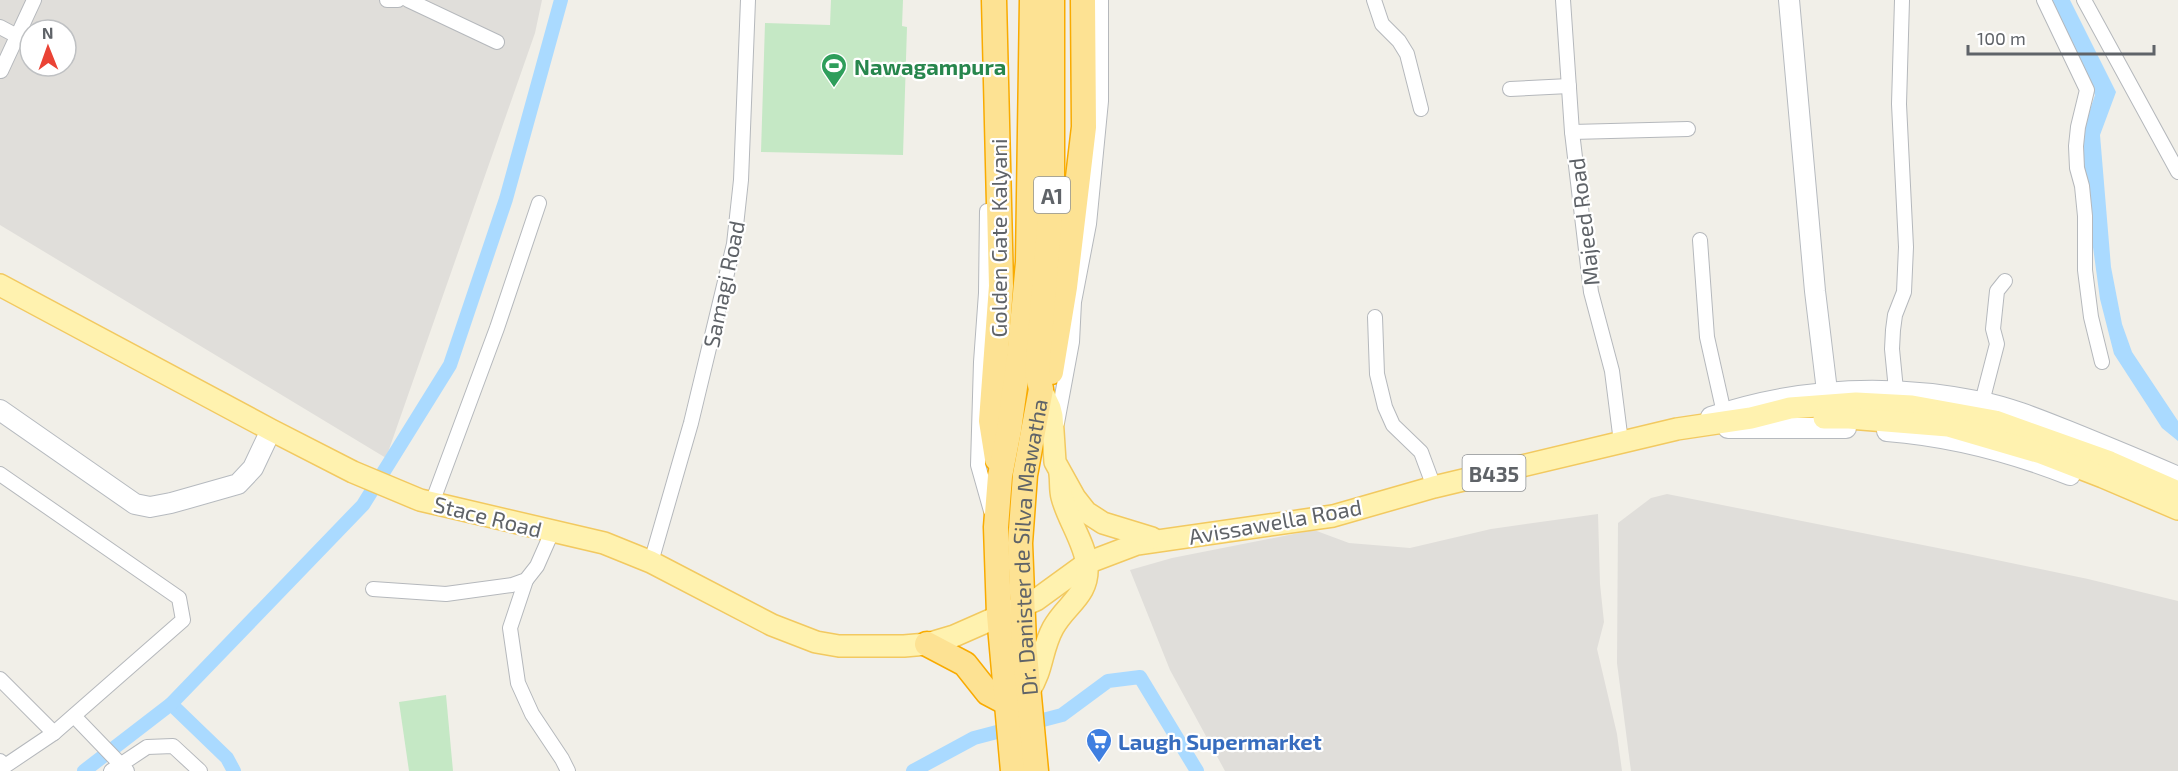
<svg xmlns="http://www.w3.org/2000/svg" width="2178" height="771" font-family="'Exo 2',sans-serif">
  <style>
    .industrial { fill: #e0deda; fill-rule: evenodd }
    .green { fill: #c5e8c5 }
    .water { fill: #aadaff }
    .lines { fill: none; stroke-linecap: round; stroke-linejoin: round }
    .canal { stroke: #aadaff; stroke-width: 14 }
    .street-casing { stroke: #b5b8bc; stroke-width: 16 }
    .secondary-casing { stroke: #b6babf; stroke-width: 22 }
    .primary-casing { stroke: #f2c960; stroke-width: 24 }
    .highway-casing { stroke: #f9ab00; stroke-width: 27 }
    .street { stroke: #fff; stroke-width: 14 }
    .secondary { stroke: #fff; stroke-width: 20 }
    .primary { stroke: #fff2af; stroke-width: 21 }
    .highway { stroke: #fde293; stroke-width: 24 }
    .labels { text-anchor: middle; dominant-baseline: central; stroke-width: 4.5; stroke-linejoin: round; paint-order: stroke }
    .shield { fill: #fff; stroke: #8f9295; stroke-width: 1.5 }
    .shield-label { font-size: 21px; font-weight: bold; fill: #5f6368 }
    .leisure-label { font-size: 22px; font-weight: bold; fill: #27864d; stroke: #fff; text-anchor: start }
    .street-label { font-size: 22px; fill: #5f6368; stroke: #fff }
    .shop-label { font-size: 22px; font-weight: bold; fill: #366cbe; stroke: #fff; text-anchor: start }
  </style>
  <rect width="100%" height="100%" fill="#f1efe8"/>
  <g class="industrial">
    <path d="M 0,0 L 542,0 L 535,33 L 386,458 L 0,225 ZM 30,30 L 66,30 L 66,66 L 30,66 Z"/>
    <polygon points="1667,494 1963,553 2088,579 2178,601 2178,771 1631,771 1617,663 1618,523 1651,498"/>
    <polygon points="1598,514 1600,584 1604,622 1597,649 1617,734 1622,771 1225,771 1170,670 1130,570 1172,558 1314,530 1349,543 1410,548 1491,529"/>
  </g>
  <g class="green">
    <polygon points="831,0 903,0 902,26 907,27 903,155 761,152 765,23 830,25"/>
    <polygon points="446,695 453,771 409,771 399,702"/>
  </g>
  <polygon class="water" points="2048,0 2070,0 2116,92 2100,135 2111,267 2122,324 2132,352 2178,421 2178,441 2162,428 2114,354 2100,299 2081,158 2081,136 2095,95"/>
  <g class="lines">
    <g class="canal">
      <polyline points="171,704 227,758 234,771"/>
      <polyline points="84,771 171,704 363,505 450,365 506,199 561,0"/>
      <polyline points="913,771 974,738 1062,715 1108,681 1140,677 1197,771"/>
    </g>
    <defs>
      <g id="street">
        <polyline points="387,0 398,0"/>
        <polyline points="408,0 497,42"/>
        <polyline points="1374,0 1382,24 1399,41 1407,54 1421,109"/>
        <polyline points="1563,0 1572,132 1591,292 1612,371 1621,442"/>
        <polyline points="2044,0 2087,90 2078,127 2076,146 2077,168 2082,186 2085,216 2085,270 2091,317 2102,362"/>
        <polyline points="2084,0 2178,172"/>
        <polyline points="0,27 17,36"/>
        <polyline points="1,71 34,0"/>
        <polyline points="1510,89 1569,86"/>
        <polyline points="1572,132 1688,129"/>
        <polyline points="987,211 986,293 981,362 978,465 991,511"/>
        <polyline points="1700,240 1707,337 1724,413"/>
        <polyline points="1375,317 1377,374 1385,407 1393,425 1421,452 1434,487"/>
        <polyline points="1896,390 1892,349 1893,330 1895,315 1904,292 1906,247 1899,104 1902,0"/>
        <polyline points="1982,402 1997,344 1993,329 1997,291 2005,281"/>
        <polyline points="1057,423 1072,342 1074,302 1089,224 1101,101 1101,0"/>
        <polyline points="0,474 179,598 183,620 54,733 5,766 0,761"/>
        <polyline points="432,503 497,328 539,203"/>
        <polyline points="651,562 691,423 734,244 741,180 748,0"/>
        <polyline points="526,580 510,628 518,683 532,714 562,759 568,771"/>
        <polyline points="373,589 446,594 512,585 526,580 537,566 552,532"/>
        <polyline points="0,679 54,733"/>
        <polyline points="74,716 127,771"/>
        <polyline points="111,771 147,747 173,746 200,771"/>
      </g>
      <g id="secondary">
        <polyline points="1789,0 1815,291 1827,391"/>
        <polyline points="0,410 135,504 150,507 171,503 238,484 253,468 271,430"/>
        <path d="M 1711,417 C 1801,387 1889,383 1982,402 C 2011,408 2040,420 2068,431 C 2105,446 2142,461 2178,477"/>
        <polyline points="1728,428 1846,428"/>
        <path d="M 1887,431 C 1950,436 2012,452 2070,475"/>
      </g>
      <g id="primary">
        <polyline points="0,285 271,430 353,472 420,500 604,543 651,562 772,625 816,642 839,646 904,646 927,644 954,636 1036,600 1087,563 1137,544 1333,516 1434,487 1677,429 1751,418 1790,408 1856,403 1912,406 1995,421 2110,462 2178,492"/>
        <polyline points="1041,389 1050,408 1052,416 1055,462 1075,498 1086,512 1103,523 1152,538"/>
        <polyline points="1824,418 1849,418 1948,426 2041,453 2103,477 2178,509"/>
        <path d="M 1029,691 C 1043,670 1041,650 1053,628 C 1066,604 1089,596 1087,566 C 1086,545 1067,518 1062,497 C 1060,490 1061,481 1060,474"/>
      </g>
      <g id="highway">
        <polyline points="994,0 1001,286 991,421 997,459"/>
        <polyline points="1051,372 1065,287 1084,127 1083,0"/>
        <polyline points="927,644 965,664 988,693 1007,703"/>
        <polyline points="1013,771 999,615 996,527 1000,476 1009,430 1019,358 1028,262 1032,0"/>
        <path id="s1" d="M 1036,771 L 1024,643 L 1020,543 L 1025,475 L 1041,389 L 1037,372 L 1052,193 L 1052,0"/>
      </g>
    </defs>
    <use href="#street" class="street-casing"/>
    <use href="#secondary" class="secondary-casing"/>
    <use href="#primary" class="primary-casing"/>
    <use href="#highway" class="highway-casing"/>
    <use href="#street" class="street"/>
    <use href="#secondary" class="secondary"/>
    <use href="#primary" class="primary"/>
    <use href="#highway" class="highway"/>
  </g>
  <defs>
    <symbol id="stadium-pin" viewBox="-11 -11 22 30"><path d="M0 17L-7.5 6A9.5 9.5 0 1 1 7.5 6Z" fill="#2e9e5b" stroke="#fff"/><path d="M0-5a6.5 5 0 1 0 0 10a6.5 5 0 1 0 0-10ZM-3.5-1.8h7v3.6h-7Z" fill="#fff"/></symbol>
    <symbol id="supermarket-pin" viewBox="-11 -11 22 30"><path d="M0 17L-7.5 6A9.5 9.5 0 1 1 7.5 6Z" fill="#3f7fe0" stroke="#fff"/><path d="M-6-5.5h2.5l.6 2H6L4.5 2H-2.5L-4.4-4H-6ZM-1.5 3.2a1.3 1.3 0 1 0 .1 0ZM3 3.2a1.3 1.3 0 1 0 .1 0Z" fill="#fff"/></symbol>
  </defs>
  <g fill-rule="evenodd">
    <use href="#stadium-pin" x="819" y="51" width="30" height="40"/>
    <use href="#supermarket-pin" x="1084" y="726" width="30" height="40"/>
  </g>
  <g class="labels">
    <g class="shield">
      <rect x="1034" y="177" width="36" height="36" rx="4.5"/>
      <rect x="1462.5" y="455" width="63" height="36" rx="4.5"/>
    </g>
    <g class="shield-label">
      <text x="1052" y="195">A1</text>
      <text x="1494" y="473">B435</text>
    </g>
    <g class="leisure-label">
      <text x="854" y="66">Nawagampura</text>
    </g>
    <g class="street-label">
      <text transform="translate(1583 222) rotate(-97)">Majeed Road</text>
      <text transform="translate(998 238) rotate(-90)">Golden Gate Kalyani</text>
      <text transform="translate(723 284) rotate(-78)">Samagi Road</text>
      <text transform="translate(488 516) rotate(14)">Stace Road</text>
      <text transform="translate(1275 521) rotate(-10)">Avissawella Road</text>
      <text stroke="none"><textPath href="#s1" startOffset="225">Dr. Danister de Silva Mawatha</textPath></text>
    </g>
    <g class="shop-label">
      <text x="1118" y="741">Laugh Supermarket</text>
    </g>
  </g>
  <g transform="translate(48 48) rotate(359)"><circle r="28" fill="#ffffff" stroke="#bfc1c3" stroke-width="1.5"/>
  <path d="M0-4.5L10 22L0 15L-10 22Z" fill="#ea4335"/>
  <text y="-9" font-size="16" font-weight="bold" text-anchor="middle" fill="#5f6368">N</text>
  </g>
  <path d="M1968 45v9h186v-9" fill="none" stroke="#5f6368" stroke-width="3"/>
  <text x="1977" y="45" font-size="18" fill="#5f6368" stroke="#ffffff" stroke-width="4.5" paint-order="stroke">100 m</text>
</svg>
